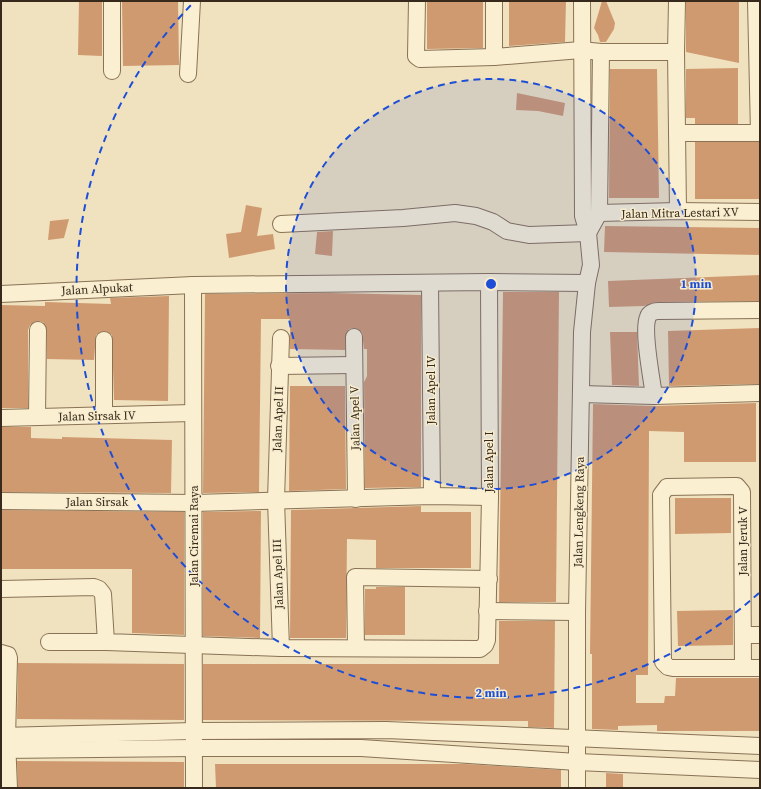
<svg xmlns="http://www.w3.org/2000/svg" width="761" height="789" font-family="'Source Serif 4',serif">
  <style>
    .building { fill: #d09a71 }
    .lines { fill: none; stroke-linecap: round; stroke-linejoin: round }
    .street-casing { stroke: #897256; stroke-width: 18 }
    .street { stroke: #fbefd1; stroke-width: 16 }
    .ring { fill: none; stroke: #1d4ed8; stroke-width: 2; stroke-dasharray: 7 5 }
    .labels { text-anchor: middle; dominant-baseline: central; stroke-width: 3; stroke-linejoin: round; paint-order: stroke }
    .street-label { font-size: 12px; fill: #37291b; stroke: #f7eccd }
    .centre { fill: #1d4ed8; stroke: #f7eccd; stroke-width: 2 }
    .ring-label { font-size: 12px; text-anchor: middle; font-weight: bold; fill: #1d4ed8; stroke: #f7eccd; stroke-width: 3; stroke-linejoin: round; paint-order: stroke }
  </style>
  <rect width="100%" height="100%" fill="#f0e2be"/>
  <g class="building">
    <polygon points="79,1 102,1 102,56 78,55"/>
    <polygon points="122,1 178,1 179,65 123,66"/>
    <polygon points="427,1 483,1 483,48 427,49"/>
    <polygon points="509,1 566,1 565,42 509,46"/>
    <polygon points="602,1 606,1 615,23 614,29 606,42 600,42 598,35 594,28"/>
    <polygon points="686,1 739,1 739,63 686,52"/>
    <polygon points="738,68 738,124 695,124 695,118 686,118 686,69"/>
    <polygon points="610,69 657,69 659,198 609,198"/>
    <polygon points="517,93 565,103 563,116 538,111 516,110"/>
    <rect x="695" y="142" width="65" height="57"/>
    <polygon points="246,205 262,208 257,236 273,234 275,249 229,258 226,234 241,232"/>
    <polygon points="69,219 64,238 48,240 50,221"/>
    <polygon points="605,226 760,228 760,255 604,252"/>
    <polygon points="333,231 332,256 315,254 317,232"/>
    <polygon points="760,275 760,301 658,302 644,306 609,307 608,281"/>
    <polygon points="503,292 559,292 556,602 499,602"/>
    <polygon points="331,293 421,295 421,487 365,488 364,382 367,376 367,349 364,349 362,332 354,328 349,329 345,337 345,350 290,349 290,319 261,319 259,492 203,493 205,294"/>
    <polygon points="169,296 168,401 114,400 112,335 104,331 96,335 94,360 47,359 47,330 43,322 38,321 30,325 28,330 28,408 1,408 1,305 45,306 45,302 111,304 110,298"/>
    <polygon points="759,328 760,384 669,386 668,331"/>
    <polygon points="610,332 637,332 639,386 612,385"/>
    <polygon points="290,386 345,386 346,489 289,491"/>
    <polygon points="756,403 756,462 684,462 684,432 649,431 648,675 636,675 636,703 664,703 665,696 675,696 676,678 760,678 760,731 657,731 657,725 618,726 618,730 592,729 592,654 590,654 593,404 654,406"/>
    <polygon points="1,427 31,427 31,438 62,439 62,437 172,440 171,493 1,492"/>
    <polygon points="675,498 731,498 731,533 675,534"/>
    <polygon points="421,506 421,512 471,512 471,568 376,568 376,540 347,539 346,638 290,638 291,510"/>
    <polygon points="1,510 184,512 184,635 132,633 132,569 1,569"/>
    <polygon points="261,511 260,638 203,636 203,512"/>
    <polygon points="376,587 405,587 405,635 365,635 365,589 376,589"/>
    <polygon points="733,610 733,645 678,646 677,611"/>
    <polygon points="499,621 555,621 554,728 528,727 528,721 203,720 203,664 499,664"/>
    <polygon points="18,663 184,664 184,720 17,719"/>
    <polygon points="17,761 184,762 184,788 18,788"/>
    <polygon points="215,764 465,764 561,770 561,788 216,788"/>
    <polygon points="606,773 623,774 623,788 606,788"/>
  </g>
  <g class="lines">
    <defs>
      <g id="street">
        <polyline points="417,1 416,56 420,59 494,57"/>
        <polyline points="494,1 494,57 581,50 601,52 676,52 678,211"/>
        <polyline points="756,1 759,133"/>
        <polyline points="676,52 677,1"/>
        <polyline points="112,71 112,1"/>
        <polyline points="188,74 192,1"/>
        <polyline points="677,133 760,133"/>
        <polyline points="599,213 678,211 760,212"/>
        <polyline points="281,224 403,218 455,213 476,216 493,222 507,231 529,235 588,233 599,213 601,52"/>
        <polyline points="489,282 587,283"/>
        <polyline points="430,283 432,496"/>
        <polyline points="193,285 194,788"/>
        <polyline points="1,294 193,285 489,282 490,497 487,640 485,645 480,649 281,648 106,642 103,594 99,589 94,587 1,589"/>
        <polyline points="354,337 356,499"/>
        <polyline points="279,366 354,365"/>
        <polyline points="581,394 654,396 760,393"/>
        <path d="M 654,396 C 652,380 642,330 648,317 C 649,313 654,311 658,311 L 760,310"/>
        <polyline points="104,415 104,340"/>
        <polyline points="37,417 38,330"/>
        <polyline points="1,418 192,413"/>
        <polyline points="1,501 194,503 432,496 490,497"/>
        <polyline points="487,611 577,612"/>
        <polyline points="743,635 760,635"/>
        <polyline points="49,642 106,642"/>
        <polyline points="281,648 276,500 281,338"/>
        <polyline points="356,648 355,577 489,579"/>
        <polyline points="1,653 8,655 9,658 7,739 9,788"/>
        <polyline points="743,668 742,492 737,486 733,486 667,487 661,495 663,662 668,667 673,668 760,668"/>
        <polyline points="1,736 194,731 386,730 760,746"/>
        <polyline points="1,750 194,748 361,748 577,762 760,770"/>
        <polyline points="577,788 577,612 582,332 587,283 591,265 588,233 583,216 582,1"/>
      </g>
    </defs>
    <use href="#street" class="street-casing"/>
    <use href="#street" class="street"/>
  </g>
  <circle cx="491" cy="284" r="205" fill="#1d4ed8" fill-opacity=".12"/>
  <g class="ring">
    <circle cx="491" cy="284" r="205"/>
    <path d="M759 593A409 409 0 0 1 194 2"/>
  </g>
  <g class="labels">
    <g class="street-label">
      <text transform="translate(680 213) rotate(-1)">Jalan Mitra Lestari XV</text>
      <text transform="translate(97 289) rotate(-3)">Jalan Alpukat</text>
      <text transform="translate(431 390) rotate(-90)">Jalan Apel IV</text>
      <text transform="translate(97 416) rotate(-1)">Jalan Sirsak IV</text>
      <text transform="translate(355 418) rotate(-91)">Jalan Apel V</text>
      <text transform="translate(278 419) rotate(-88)">Jalan Apel II</text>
      <text transform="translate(489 462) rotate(-90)">Jalan Apel I</text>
      <text x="97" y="502">Jalan Sirsak</text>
      <text transform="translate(579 512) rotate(-89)">Jalan Lengkeng Raya</text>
      <text transform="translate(194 536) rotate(-90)">Jalan Ciremai Raya</text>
      <text transform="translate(743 541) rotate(-90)">Jalan Jeruk V</text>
      <text transform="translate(278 574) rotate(-92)">Jalan Apel III</text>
    </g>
  </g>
  <circle cx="491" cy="284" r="6" class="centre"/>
  <g class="ring-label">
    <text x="696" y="288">1 min</text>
    <text x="491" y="697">2 min</text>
  </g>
  <rect width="761" height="789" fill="none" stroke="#37291b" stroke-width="4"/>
</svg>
